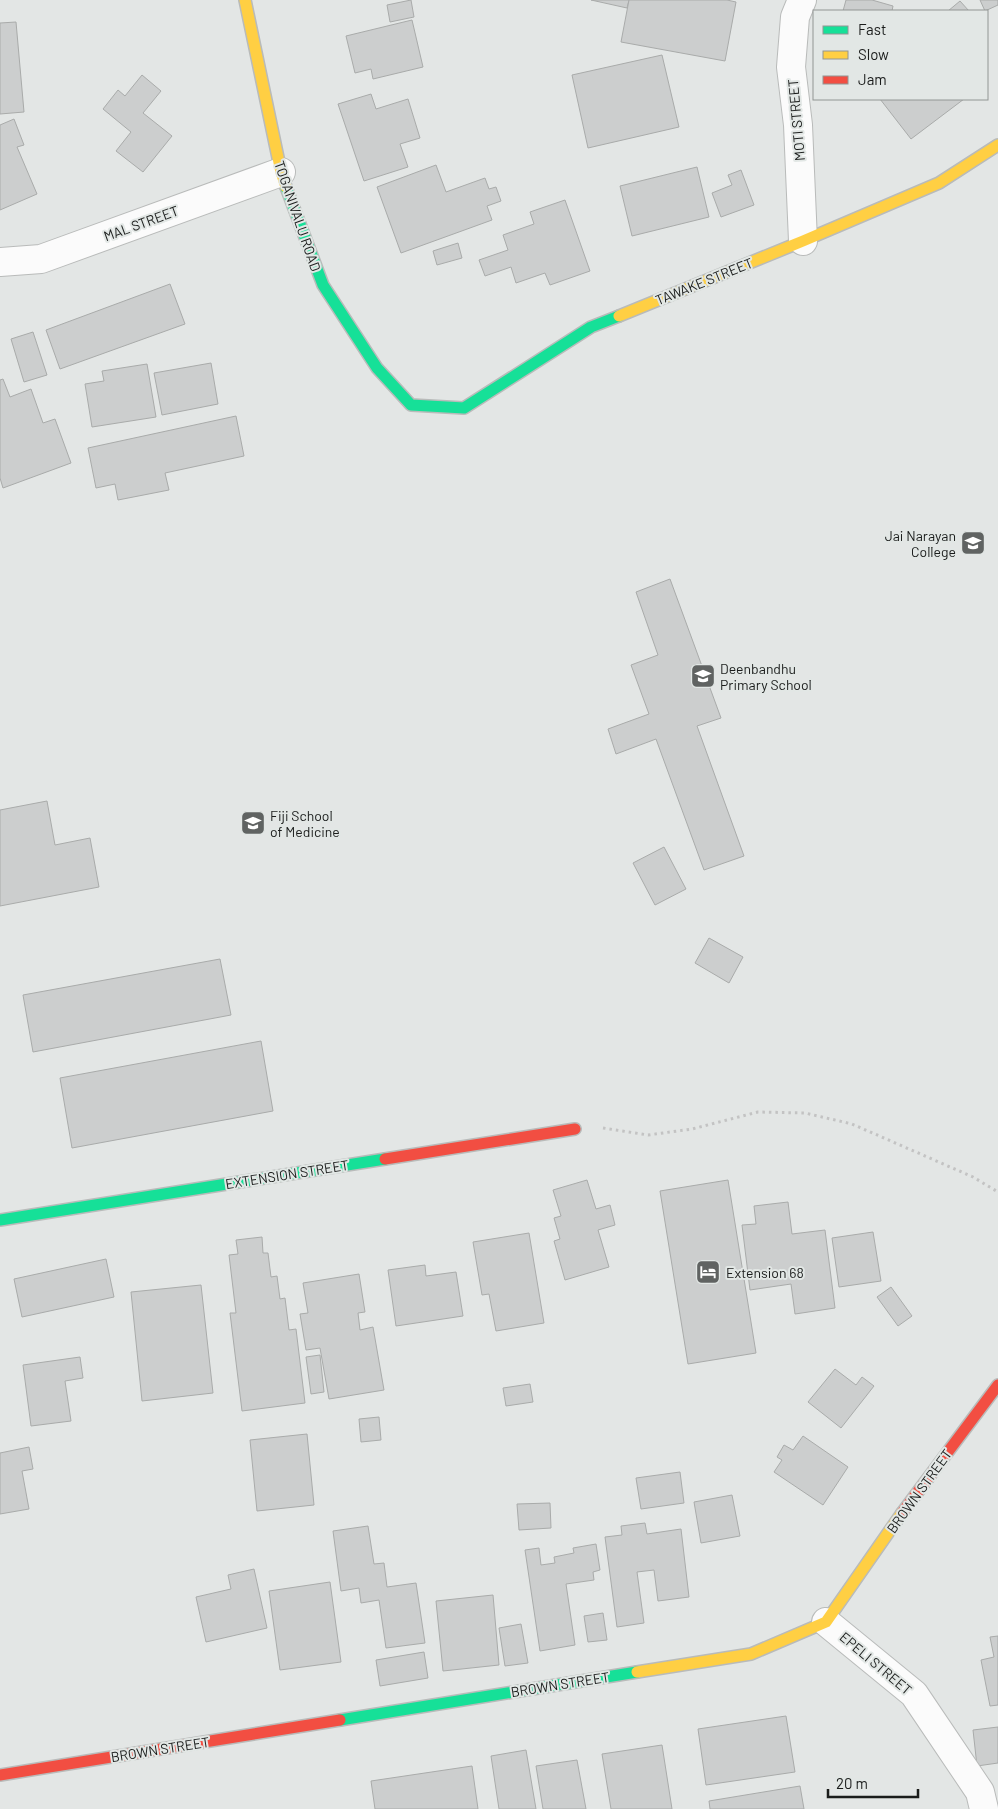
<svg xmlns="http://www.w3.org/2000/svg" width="998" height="1809" font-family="Barlow,sans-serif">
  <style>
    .building { fill: #cccece; stroke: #a9abaa }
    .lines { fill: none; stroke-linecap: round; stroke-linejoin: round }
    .street-casing { stroke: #b9bbba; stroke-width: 30 }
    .fast-casing { stroke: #b9bbba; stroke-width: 14 }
    .slow-casing { stroke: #b9bbba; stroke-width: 14 }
    .jam-casing { stroke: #b9bbba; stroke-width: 14 }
    .path { stroke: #c3c3c3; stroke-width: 3; stroke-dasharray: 2.5 4; stroke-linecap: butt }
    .street { stroke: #fbfbfb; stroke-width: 28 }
    .fast { stroke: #16e098; stroke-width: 11 }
    .slow { stroke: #ffcf43; stroke-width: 11 }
    .jam { stroke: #f24e42; stroke-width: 11 }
    .labels { text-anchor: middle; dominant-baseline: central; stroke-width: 4; stroke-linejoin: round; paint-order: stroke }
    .street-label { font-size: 14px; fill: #1a1c1b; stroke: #e2e7e5 }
    .poi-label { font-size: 14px; fill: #1a1c1b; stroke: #e2e7e5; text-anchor: start }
  </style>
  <rect width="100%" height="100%" fill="#e3e6e5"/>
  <g class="building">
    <polygon points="411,0 414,17 390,22 387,5"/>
    <polygon points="591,0 629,0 627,8"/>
    <polygon points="629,0 727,0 736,2 725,61 621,42"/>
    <polygon points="846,0 872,0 893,6 892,11 843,11"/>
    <polygon points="980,0 998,0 998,5 985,11"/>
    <polygon points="960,1 969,11 948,11"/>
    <polygon points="412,20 423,67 373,79 371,69 355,73 346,36"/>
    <polygon points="16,22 24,112 0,114 0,23"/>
    <polygon points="662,55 679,127 588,148 572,75"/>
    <polygon points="142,75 161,91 143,113 172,136 143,172 116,151 131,132 103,109 118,90 125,96"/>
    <polygon points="371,94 376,109 408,99 420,138 400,144 408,167 364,181 338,104"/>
    <polygon points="880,99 964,99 911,139"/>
    <polygon points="14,119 24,145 17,147 37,194 0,210 0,125"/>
    <polygon points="436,165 446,192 485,178 489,189 496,187 501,201 487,206 492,220 401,253 377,187"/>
    <polygon points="697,167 709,217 632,236 620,186"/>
    <polygon points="741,170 754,205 721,217 712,193 732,185 728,175"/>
    <polygon points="565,200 590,271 550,285 545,273 516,283 511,267 485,276 479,260 508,250 503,235 534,224 530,212"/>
    <polygon points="458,243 462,258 437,265 433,251"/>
    <polygon points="170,284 185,324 60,369 46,330"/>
    <polygon points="33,332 47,375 24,382 11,339"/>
    <polygon points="211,363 218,404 162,415 154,373"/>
    <polygon points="147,364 156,417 92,427 85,384 104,381 102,371"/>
    <polygon points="3,379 10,397 31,389 43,423 55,419 71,463 3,488 0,478 0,380"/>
    <polygon points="236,416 244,456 165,473 169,490 118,500 115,484 96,488 88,448"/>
    <polygon points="670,579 721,718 697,726 744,856 704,870 656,739 616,754 608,729 649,714 631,665 658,655 636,592"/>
    <polygon points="47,801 55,845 90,838 99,887 0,906 0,810"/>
    <polygon points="664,847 686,889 655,905 633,863"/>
    <polygon points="709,938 743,957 729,983 695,963"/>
    <polygon points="220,959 231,1015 33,1052 23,995"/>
    <polygon points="261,1041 273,1111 72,1148 60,1078"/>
    <polygon points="587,1180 596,1209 610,1205 615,1225 598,1230 609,1267 565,1280 554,1241 560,1239 554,1218 561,1216 553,1190"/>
    <polygon points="728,1180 756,1353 688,1364 660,1191"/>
    <polygon points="788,1202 792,1234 825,1230 835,1308 795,1314 791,1284 750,1290 742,1225 756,1224 754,1206"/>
    <polygon points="873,1232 881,1281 839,1287 832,1238"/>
    <polygon points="529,1233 544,1323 496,1331 489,1294 482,1295 473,1242"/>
    <polygon points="262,1237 263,1253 268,1253 271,1277 277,1276 280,1299 285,1298 289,1330 296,1329 305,1403 242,1411 230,1313 236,1313 229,1255 238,1254 236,1240"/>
    <polygon points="106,1259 114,1297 22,1317 14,1279"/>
    <polygon points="425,1265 426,1276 456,1272 463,1316 396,1326 388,1270"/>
    <polygon points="359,1274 365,1312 358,1313 360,1330 373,1327 384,1390 329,1399 320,1348 306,1350 300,1314 308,1313 303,1283"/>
    <polygon points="201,1285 213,1393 142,1401 131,1292"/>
    <polygon points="891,1287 912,1316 898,1326 877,1297"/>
    <polygon points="320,1355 324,1392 311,1394 306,1357"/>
    <polygon points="80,1357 83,1378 65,1381 71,1421 31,1426 23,1365"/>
    <polygon points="835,1369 856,1385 862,1377 874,1386 841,1428 808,1402"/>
    <polygon points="530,1384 533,1402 506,1406 503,1388"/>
    <polygon points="379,1417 381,1440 361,1442 359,1419"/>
    <polygon points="307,1434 314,1505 257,1511 250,1440"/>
    <polygon points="803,1436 848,1467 823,1505 774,1472 782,1460 777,1457 784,1445 793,1450"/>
    <polygon points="29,1447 33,1469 22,1471 29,1509 0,1514 0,1453"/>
    <polygon points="680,1472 684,1503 641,1509 636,1478"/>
    <polygon points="732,1495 740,1536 701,1543 694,1502"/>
    <polygon points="550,1503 551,1528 519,1530 517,1504"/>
    <polygon points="645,1523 647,1534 681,1529 689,1597 658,1601 654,1570 637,1572 644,1623 617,1627 605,1537 622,1535 621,1526"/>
    <polygon points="368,1526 374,1564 384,1563 387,1587 416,1583 425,1643 386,1648 379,1600 361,1603 359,1588 341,1591 333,1531"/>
    <polygon points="596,1544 600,1570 593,1572 594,1580 566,1584 575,1645 540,1651 525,1550 539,1548 541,1565 555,1563 554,1557 574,1553 573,1548"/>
    <polygon points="254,1569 267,1628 206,1642 196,1597 231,1589 228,1575"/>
    <polygon points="330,1582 341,1662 280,1670 269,1591"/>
    <polygon points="493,1595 499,1665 443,1671 436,1601"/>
    <polygon points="603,1613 607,1640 588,1642 584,1616"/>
    <polygon points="521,1624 528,1663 505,1666 499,1628"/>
    <polygon points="998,1636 998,1705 990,1706 981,1660 994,1657 990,1637"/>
    <polygon points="424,1652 428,1678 380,1686 376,1660"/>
    <polygon points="786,1716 795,1772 706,1785 698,1729"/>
    <polygon points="998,1727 998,1763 977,1766 973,1730"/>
    <polygon points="662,1745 672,1809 611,1809 602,1754"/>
    <polygon points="526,1750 536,1809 499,1809 491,1756"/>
    <polygon points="577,1760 586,1809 543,1809 536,1766"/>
    <polygon points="472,1766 478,1809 375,1809 371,1781"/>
    <polygon points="800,1786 804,1809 710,1809 709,1801"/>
  </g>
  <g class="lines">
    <defs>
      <g id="street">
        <polyline points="802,0 795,17 791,67 798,125 803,241"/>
        <polyline points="0,262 41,259 281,172"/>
        <polyline points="826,1622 914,1694 980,1792 984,1809"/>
      </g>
      <g id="fast">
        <polyline points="286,187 323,285 377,368 411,405 464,408 591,327 619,316"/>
        <polyline points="0,1220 385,1159"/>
        <polyline points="340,1720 637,1672"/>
      </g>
      <g id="slow">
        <polyline points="245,0 281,172 286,187"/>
        <polyline points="619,316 803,241 939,183 998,145"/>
        <polyline points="637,1672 751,1654 826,1622 902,1513"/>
      </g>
      <g id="jam">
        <polyline points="385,1159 575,1129"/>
        <polyline points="902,1513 998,1385"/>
        <polyline points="0,1775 340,1720"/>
      </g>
    </defs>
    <use href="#street" class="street-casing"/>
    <use href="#fast" class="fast-casing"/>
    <use href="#slow" class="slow-casing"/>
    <use href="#jam" class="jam-casing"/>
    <polyline class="path" points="603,1128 648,1135 692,1129 758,1112 805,1113 852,1124 973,1177 998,1192"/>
    <use href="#street" class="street"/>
    <use href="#fast" class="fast"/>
    <use href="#slow" class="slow"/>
    <use href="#jam" class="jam"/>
  </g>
  <defs>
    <symbol id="school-square" viewBox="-11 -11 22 22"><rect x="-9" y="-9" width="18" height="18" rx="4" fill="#606362" stroke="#e2e7e5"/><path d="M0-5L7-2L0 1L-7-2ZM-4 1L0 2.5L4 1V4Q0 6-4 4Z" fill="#fff"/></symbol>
    <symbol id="university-square" viewBox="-11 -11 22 22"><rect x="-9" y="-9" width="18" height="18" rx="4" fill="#606362" stroke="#e2e7e5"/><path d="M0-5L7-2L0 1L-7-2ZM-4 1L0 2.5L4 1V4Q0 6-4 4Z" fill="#fff"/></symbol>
    <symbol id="hotel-square" viewBox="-11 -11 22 22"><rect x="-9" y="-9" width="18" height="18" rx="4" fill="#606362" stroke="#e2e7e5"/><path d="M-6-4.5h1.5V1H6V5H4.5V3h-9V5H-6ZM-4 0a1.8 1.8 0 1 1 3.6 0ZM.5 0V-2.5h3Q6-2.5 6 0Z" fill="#fff"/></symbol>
  </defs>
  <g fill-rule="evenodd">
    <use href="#school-square" x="959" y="529" width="28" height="28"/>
    <use href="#school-square" x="689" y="662" width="28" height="28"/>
    <use href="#university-square" x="239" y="809" width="28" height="28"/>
    <use href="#hotel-square" x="694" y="1258" width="28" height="28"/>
  </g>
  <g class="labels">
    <g class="street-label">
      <text transform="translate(796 120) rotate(-95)">MOTI STREET</text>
      <text transform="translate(298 216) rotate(71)">TOGANIVALU ROAD</text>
      <text transform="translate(141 223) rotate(-20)">MAL STREET</text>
      <text transform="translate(704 281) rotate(-22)">TAWAKE STREET</text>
      <text transform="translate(287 1174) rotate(-9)">EXTENSION STREET</text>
      <text transform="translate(919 1491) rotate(-54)">BROWN STREET</text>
      <text transform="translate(876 1663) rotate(40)">EPELI STREET</text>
      <text transform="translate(560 1684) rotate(-9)">BROWN STREET</text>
      <text transform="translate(160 1749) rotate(-9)">BROWN STREET</text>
    </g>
    <g class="poi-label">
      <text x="956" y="535" text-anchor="end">Jai Narayan<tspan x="956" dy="16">College</tspan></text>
      <text x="720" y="668">Deenbandhu<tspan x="720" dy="16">Primary School</tspan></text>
      <text x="270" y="815">Fiji School<tspan x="270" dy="16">of Medicine</tspan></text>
      <text x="726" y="1272">Extension 68</text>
    </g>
  </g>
  <rect x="813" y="10" width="175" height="90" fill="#e2e7e5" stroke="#929694"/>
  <rect x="823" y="26" width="25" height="8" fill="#16e098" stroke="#929694"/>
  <text x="858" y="35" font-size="15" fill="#1a1c1b">Fast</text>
  <rect x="823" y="51" width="25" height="8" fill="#ffcf43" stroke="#929694"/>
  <text x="858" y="60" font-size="15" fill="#1a1c1b">Slow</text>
  <rect x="823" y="76" width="25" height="8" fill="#f24e42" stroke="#929694"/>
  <text x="858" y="85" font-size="15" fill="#1a1c1b">Jam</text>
  <path d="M828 1789v8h90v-8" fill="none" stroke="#1a1c1b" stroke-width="2.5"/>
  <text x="836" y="1789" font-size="15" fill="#1a1c1b" stroke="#e2e7e5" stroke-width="4" paint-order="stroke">20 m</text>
</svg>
